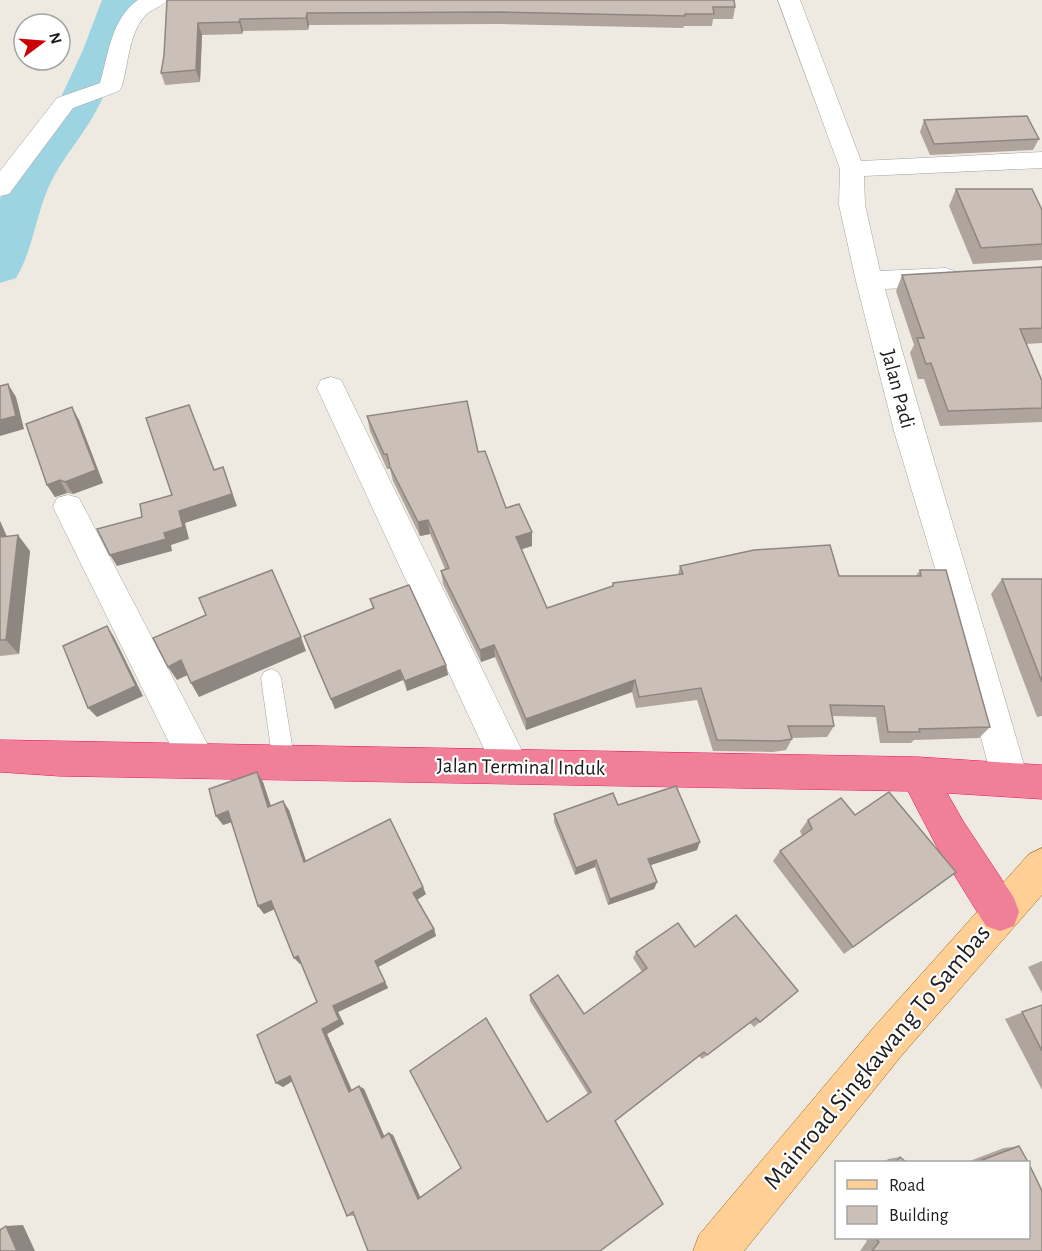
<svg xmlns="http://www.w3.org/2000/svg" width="1042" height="1251" font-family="'Alegreya Sans',sans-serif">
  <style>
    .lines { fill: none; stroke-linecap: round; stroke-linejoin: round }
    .river { fill: #9dd4e2; fill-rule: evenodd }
    .lane-casing { stroke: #a4a4a4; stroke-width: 1 }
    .street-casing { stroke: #a4a4a4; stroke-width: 1 }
    .primary-casing { stroke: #955f00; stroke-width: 1 }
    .highway-casing { stroke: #ea1262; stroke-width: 1 }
    .lane { fill: #fff; fill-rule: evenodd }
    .street { fill: #fff; fill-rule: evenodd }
    .primary { fill: #ffcf96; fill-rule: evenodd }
    .highway { fill: #ef8098; fill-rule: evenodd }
    .wall { fill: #afa59d }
    .shaded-wall { fill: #8e8680 }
    .building { fill: #cbc0b7; stroke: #8e8680; stroke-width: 1.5 }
    .labels { text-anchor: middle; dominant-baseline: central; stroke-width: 4.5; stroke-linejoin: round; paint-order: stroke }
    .street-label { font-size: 21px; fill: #1d1d1d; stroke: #fff }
    .near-street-label { font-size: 26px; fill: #1d1d1d; stroke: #fff }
  </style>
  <rect width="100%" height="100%" fill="#efeae1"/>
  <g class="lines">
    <path class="river" d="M 102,0 L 140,0 C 127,37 115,76 96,111 C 83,136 62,158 50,184 C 36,214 33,250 16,278 L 0,283 L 0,199 L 7,182 L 55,110 L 83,50 Z"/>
    <defs>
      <polygon id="lane" points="271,669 278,672 281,678 295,763 291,770 284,773 277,770 273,763 261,678 264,672"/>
      <g id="street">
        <path d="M 138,0 L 167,0 C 161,8 150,9 144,17 C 129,34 128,65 122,86 L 119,91 L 73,108 L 9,194 L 0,196 L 0,171 L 57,98 L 100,83 C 109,53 111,19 138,0 Z"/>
        <path d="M 778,0 L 800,0 L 861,161 L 1042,152 L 1042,168 L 864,176 L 865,205 L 880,271 L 946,268 L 955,271 L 959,277 L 955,283 L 946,286 L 885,289 C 930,453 981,615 1028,779 L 1023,791 L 1010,796 L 997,791 L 992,779 L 944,598 L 894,431 L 856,281 L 839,205 L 840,169 Z"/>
        <polygon points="331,377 341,380 345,388 524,755 529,767 524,779 511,784 498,779 317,388 321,380"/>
        <polygon points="68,495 79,498 210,749 215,761 210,773 197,778 184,773 53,507 57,498"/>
      </g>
      <polygon id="primary" points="1042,848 1042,895 902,1055 744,1251 693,1251 699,1235 874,1027 1029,854"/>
      <polygon id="highway" points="0,740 918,757 1042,765 1042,799 947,793 963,821 1014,898 1019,912 1014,926 1000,931 986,926 937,847 908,791 60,776 0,772"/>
    </defs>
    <use href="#lane" class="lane-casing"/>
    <use href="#street" class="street-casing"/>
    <use href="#primary" class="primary-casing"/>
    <use href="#highway" class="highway-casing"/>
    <use href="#lane" class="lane"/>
    <use href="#street" class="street"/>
    <use href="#primary" class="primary"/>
    <use href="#highway" class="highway"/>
  </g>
  <g class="wall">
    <polygon points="167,0 735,7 733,19 713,19 712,26 684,26 683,28 500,24 309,25 308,30 243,31 242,34 202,35 200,82 165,85 161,73 164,55"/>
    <polygon points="924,120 1039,139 1033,150 930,155 920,132"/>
    <polygon points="956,189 1042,210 1042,260 973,264 949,206"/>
    <polygon points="1042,267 1042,343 1026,344 1042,381 1042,422 940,426 924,379 918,379 910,353 914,345 896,291 902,275"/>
    <polygon points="367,416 478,452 506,508 532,546 522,549 547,608 612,586 613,583 678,575 680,566 839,576 916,576 920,570 990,727 979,738 914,740 911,743 880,743 876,717 832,716 834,726 827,737 791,738 792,739 786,750 773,752 713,751 697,700 636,708 632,692 526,730 495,657 481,662 443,584 441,571 445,569 430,534 420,536 393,481 390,469 387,469 370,431"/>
    <polygon points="79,420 103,483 73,494 67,493 55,497 47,485"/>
    <polygon points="0,521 7,537 30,551 19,654 0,656"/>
    <polygon points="1002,579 1042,579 1042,716 1037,717 991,594"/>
    <polygon points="370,599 446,665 448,675 407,691 403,680 335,709 304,636 373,609"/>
    <polygon points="263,782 271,806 289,810 306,861 426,894 417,900 434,929 436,936 378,967 388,988 338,1012 344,1024 327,1034 352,1091 359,1086 364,1089 384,1136 389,1133 393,1135 420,1197 547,1122 588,1094 530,1001 530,995 584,1014 642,972 633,958 636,952 695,947 798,991 754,1027 750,1023 702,1059 699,1056 615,1121 663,1204 347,1216 292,1081 283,1087 276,1083 317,1002 301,964 300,964 275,909 264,914 258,906 232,822 223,825"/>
    <polygon points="618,805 697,850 650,865 657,882 654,889 608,905 595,867 575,875 554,822 554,814"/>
    <polygon points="855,815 944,881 844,954 773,861 780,851 802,836 800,831 808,820"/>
    <polygon points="1042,961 1042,993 1028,967"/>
    <polygon points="1042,1005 1042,1090 1005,1019"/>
    <polygon points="1019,1146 1028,1162 967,1162 1004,1148"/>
    <polygon points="900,1157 906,1162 885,1162 888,1159"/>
    <polygon points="864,1238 1029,1238 1042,1251 860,1251 867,1241"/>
  </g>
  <g class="shaded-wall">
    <polygon points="307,13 309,25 308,30 306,18"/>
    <polygon points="240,19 243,31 242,34 239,22"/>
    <polygon points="198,23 202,35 200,82 196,70"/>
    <polygon points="8,384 16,397 24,429 0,436 0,420"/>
    <polygon points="72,407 79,420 103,483 73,494 65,482"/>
    <polygon points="223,467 237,506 185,523 189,539 171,545 172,551 117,566 110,555 164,533 179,511"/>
    <polygon points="60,480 67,493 55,497 47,485"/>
    <polygon points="428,520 430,534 420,536 418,522"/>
    <polygon points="0,521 14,553 2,537 0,533"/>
    <polygon points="532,532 532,546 516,551 516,537"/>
    <polygon points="18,535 30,551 19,654 6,640"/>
    <polygon points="107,626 114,637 143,696 97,717 88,708"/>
    <polygon points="301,637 306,651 199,697 191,683"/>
    <polygon points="494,645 495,657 481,662 480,650"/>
    <polygon points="181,660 190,674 177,680 168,667"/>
    <polygon points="446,665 448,675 407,691 405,681"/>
    <polygon points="400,670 403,680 335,709 331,699"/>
    <polygon points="635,680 632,692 526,730 526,719"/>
    <polygon points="257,772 263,782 274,816 268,807"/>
    <polygon points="283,801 289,810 309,870 304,862"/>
    <polygon points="228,811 235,821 223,825 216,816"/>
    <polygon points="700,842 697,850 645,867 648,859"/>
    <polygon points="596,860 595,867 575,875 576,868"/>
    <polygon points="657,882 654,889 608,905 610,899"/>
    <polygon points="423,887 426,894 415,901 413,893"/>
    <polygon points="271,901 277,908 264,914 258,906"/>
    <polygon points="434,929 436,936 378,967 388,988 338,1012 344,1024 327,1034 354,1095 349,1092 322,1029 333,1006 375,961"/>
    <polygon points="298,956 303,963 300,964 294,958"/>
    <polygon points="290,1076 296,1079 283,1087 276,1083"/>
    <polygon points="359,1086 364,1089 386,1140 382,1138"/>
    <polygon points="389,1133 393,1135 421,1199 418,1199"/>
    <polygon points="23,1225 35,1251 17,1251 6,1226"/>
  </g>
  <g class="building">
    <polygon points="167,0 734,0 735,7 713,7 714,14 685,14 685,16 500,12 307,13 306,18 240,19 239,22 198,23 196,70 161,73 164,55"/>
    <polygon points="1027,116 1039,139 934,144 924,120"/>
    <polygon points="956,189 1032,189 1042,210 1042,244 981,248"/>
    <polygon points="1042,267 1042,328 1020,329 1042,381 1042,408 948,411 931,363 926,364 917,338 924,338 902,275"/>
    <polygon points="8,384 16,416 0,420 0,386"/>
    <polygon points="467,401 478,452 485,451 506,508 519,504 532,532 516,537 547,608 613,586 613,583 683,574 680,566 754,550 830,545 839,576 921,576 920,570 946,570 990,727 919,729 920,732 888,732 884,706 830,705 834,726 788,726 792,739 779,741 717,740 701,688 639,697 635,680 526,719 494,645 480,650 441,571 449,568 428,520 418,522 390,467 387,454 384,454 367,416"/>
    <polygon points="189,405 214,470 223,467 232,494 179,511 183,527 164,533 166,539 110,555 97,529 142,517 140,504 172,495 146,418"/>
    <polygon points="72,407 96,470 65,482 60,480 47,485 26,424"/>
    <polygon points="0,533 2,537 18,535 6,640 0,640"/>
    <polygon points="272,570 301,637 191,683 181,660 168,667 153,638 206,615 199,598"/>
    <polygon points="1002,579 1042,579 1042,682"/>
    <polygon points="409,585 446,665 405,681 400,670 331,699 304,636 374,608 370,599"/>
    <polygon points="107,626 136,686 88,708 63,646"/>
    <polygon points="257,772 268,807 283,801 304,862 390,819 423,887 413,893 434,929 375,961 385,982 333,1006 339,1020 322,1029 349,1092 359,1086 382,1138 389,1133 418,1199 461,1168 410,1071 486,1018 547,1122 591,1092 530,995 558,975 584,1014 647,968 636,952 678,923 695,947 736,915 798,991 760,1022 756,1018 707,1055 704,1052 615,1121 663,1204 600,1251 368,1251 353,1212 347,1216 290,1076 276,1083 257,1035 317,1002 298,956 294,958 271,901 258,906 228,811 216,816 209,789"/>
    <polygon points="676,786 700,842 648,859 657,882 610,899 596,860 576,868 554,814 613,793 618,805"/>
    <polygon points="889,792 956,872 853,947 780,851 812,829 808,820 841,798 855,815"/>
    <polygon points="1042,1005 1042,1051 1022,1012"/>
    <polygon points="1019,1146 1028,1162 977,1162"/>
    <polygon points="900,1157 906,1162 896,1162"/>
    <polygon points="1029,1164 1042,1191 1042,1251 872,1251 879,1242 875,1238 1029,1238"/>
    <polygon points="6,1226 17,1251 0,1251 0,1230"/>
  </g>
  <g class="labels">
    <g class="street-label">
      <text transform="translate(898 389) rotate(75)">Jalan Padi</text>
      <text transform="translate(521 767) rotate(1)">Jalan Terminal Induk</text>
    </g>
    <g class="near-street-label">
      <text transform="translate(877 1057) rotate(-50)">Mainroad Singkawang To Sambas</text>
    </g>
  </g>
  <rect x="835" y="1161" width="195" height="78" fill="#ffffff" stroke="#a5a5a5" stroke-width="1.5"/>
  <rect x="847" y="1180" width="30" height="9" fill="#ffcf96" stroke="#a5a5a5" stroke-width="1.5"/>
  <text x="889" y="1191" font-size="18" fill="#1d1d1d">Road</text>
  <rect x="847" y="1206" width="30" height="18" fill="#cbc0b7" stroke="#a5a5a5" stroke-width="1.5"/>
  <text x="889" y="1221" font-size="18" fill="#1d1d1d">Building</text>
  <g transform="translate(42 42) rotate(74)"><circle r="28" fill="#ffffff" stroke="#a5a5a5" stroke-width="1.5"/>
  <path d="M0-4.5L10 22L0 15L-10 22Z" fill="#c90006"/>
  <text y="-9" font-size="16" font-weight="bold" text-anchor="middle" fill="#1d1d1d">N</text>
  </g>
</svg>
